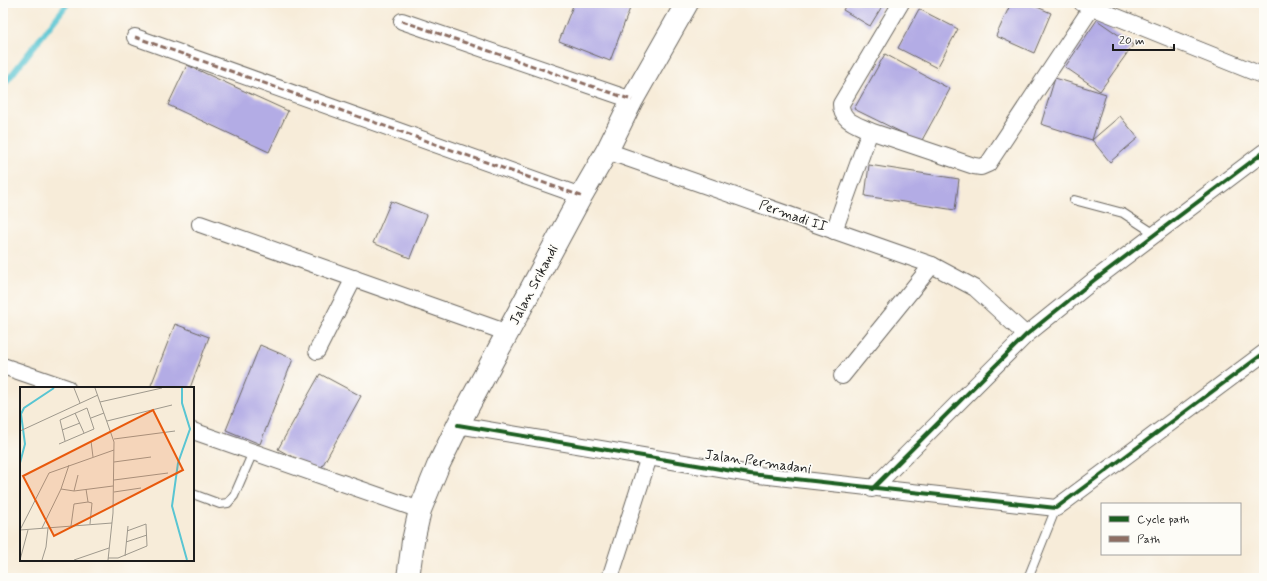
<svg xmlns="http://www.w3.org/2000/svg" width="1267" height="581" font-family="Mynerve,sans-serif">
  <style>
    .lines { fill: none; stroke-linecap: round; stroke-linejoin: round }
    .stream { stroke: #59c5d2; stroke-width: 6 }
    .building { fill: #b3ace5 }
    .lane-casing { stroke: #69655e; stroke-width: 10 }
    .street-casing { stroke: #69655e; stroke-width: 18 }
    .secondary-casing { stroke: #69655e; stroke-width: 24 }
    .lane { stroke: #fff; stroke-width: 8 }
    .street { stroke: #fff; stroke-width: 16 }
    .secondary { stroke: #fff; stroke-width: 22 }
    .quiet { stroke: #8d6e63; stroke-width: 3; stroke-dasharray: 6 3; stroke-linecap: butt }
    .cycleway-casing { stroke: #fdfcf7; stroke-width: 6 }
    .cycleway { stroke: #1b5e20; stroke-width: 4 }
    .labels { text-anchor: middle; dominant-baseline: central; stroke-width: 3.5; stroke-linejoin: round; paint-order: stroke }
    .street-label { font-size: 14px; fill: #1c1c1c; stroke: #fdfcf7 }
    .inset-river { fill: none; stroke: #59c5d2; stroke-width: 2 }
    .inset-road { fill: none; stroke: #9f998d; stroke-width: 1 }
    .view { fill: #e8590c; fill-opacity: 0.15; stroke: #e8590c; stroke-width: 2 }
    .inset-edge { fill: none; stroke: #1c1c1c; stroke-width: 2 }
  </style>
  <rect width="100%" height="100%" fill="#fdfcf7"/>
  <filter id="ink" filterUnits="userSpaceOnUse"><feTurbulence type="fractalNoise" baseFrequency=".025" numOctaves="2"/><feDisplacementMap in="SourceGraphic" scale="8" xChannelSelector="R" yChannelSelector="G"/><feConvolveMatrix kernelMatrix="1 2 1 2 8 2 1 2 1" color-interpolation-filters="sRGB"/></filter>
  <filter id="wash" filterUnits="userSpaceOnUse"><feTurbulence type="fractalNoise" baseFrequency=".012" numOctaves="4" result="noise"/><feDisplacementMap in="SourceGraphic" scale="16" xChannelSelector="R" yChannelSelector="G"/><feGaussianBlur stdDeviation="0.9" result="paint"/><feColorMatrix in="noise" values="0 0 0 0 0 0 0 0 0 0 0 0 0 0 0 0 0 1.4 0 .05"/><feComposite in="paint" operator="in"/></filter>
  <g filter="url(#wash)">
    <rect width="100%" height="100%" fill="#f7ecd9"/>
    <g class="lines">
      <polyline class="stream" points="3,86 68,3"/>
    </g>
    <g id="blocks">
      <g class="building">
        <polygon points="574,3 632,3 610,61 559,41"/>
        <polygon points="847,3 884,3 870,26 843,10"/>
        <polygon points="1011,3 1028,3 1051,13 1034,53 996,36"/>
        <polygon points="919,9 958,29 937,68 898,48"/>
        <polygon points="1097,20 1133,45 1100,91 1065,67"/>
        <polygon points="885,54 950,89 921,142 854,109"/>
        <polygon points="187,65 288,111 269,152 168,105"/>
        <polygon points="1055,78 1106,94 1092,140 1041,124"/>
        <polygon points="1120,116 1138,138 1110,162 1092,140"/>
        <polygon points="869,165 959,179 955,210 865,196"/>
        <polygon points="391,201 427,215 410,258 373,243"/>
        <polygon points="175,324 209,337 190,388 150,388"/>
        <polygon points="260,345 293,359 260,444 226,430"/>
        <polygon points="320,374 361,396 319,472 278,449"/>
      </g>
    </g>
  </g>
  <g filter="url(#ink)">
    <use href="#blocks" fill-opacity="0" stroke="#69655e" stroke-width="1"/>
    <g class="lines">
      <defs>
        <g id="lane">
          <polyline points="1074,200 1123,213 1155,234"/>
          <polyline points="193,494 220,504 228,503 234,496 253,452"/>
          <polyline points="1028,578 1056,508"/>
        </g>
        <g id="street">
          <polyline points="1082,3 1264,76"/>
          <polyline points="402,21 632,100"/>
          <polyline points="135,37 581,196"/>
          <polyline points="870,131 974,166 981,167 988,164 1092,7"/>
          <polyline points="607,151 932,265 975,288 1026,335"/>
          <polyline points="200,224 508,333"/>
          <path d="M 834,231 L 870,131 C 856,124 841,121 841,104 L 901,3"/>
          <polyline points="317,351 354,278"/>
          <polyline points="3,366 67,388"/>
          <polyline points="842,376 932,265"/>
          <polyline points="458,425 750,474 1056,508 1264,353"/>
          <polyline points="193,431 420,510"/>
          <polyline points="872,489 1026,335 1093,281 1264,152"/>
          <polyline points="610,578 649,457"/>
        </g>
        <polyline id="secondary" points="408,578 413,541 420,510 438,466 458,425 581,196 607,151 632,100 687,3"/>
      </defs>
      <use href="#lane" class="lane-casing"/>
      <use href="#street" class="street-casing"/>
      <use href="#secondary" class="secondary-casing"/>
      <use href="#lane" class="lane"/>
      <use href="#street" class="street"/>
      <use href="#secondary" class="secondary"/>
      <g class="quiet">
        <polyline points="402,21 632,100"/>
        <polyline points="135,37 581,196"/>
      </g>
      <defs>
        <g id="cycleway">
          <polyline points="458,425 750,474 1056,508 1264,353"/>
          <polyline points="872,489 1026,335 1093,281 1264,152"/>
        </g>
      </defs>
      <use href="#cycleway" class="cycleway-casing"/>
      <use href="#cycleway" class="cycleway"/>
    </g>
  </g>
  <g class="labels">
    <g class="street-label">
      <text transform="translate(793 216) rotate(19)">Permadi II</text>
      <text transform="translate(534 285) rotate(-62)">Jalan Srikandi</text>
      <text transform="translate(758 462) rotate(8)">Jalan Permadani</text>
    </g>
  </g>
  <g transform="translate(20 387)">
    <rect width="174" height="174" fill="#f7ecd9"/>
    <path class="inset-river" d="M 162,1 L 162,16 L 170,42 L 158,76 L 152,119 L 167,173M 0,76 L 5,57 L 1,27 L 4,21 L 34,1"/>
    <path class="inset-road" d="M 54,1 L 60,16M 75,1 L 94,55 L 93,126 L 88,173M 80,15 L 142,1M 55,26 L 64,46M 71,31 L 84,26M 87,34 L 152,18M 42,43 L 60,36M 0,44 L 78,8M 94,52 L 155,44M 71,54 L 73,70M 39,57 L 74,42 L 67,21 L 40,33 L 45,54M 94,75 L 131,70M 94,93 L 148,86M 41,102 L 54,104 L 93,99M 66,102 L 68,115 L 72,116 L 70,137M 54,104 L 58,88M 94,105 L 121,101M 51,139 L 54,117 L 68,115M 22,141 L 41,102 L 49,78M 0,143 L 29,86 L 94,63M 0,143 L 92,136M 106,155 L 127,148M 105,169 L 108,139M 88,171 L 98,171 L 127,159 L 126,137 L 107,144M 0,173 L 8,143M 22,173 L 26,160 L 28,141M 54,173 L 89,161"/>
    <path class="view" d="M 133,23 L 163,83 L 34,149 L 3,89 Z"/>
    <rect width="174" height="174" class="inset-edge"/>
  </g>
  <rect width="1267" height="581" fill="none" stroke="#fdfcf7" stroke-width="16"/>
  <rect x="1101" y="503" width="140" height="52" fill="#fdfcf7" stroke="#a3a29f"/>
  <rect x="1109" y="516" width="20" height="6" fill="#1b5e20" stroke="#a3a29f"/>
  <text x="1137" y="523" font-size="12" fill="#1c1c1c">Cycle path</text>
  <rect x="1109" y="536" width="20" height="6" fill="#8d6e63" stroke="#a3a29f"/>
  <text x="1137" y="543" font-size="12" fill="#1c1c1c">Path</text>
  <path d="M1113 44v6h61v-6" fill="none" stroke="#1c1c1c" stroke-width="2"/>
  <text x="1119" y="44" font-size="12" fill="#1c1c1c" stroke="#fdfcf7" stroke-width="3" paint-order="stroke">20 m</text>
</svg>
